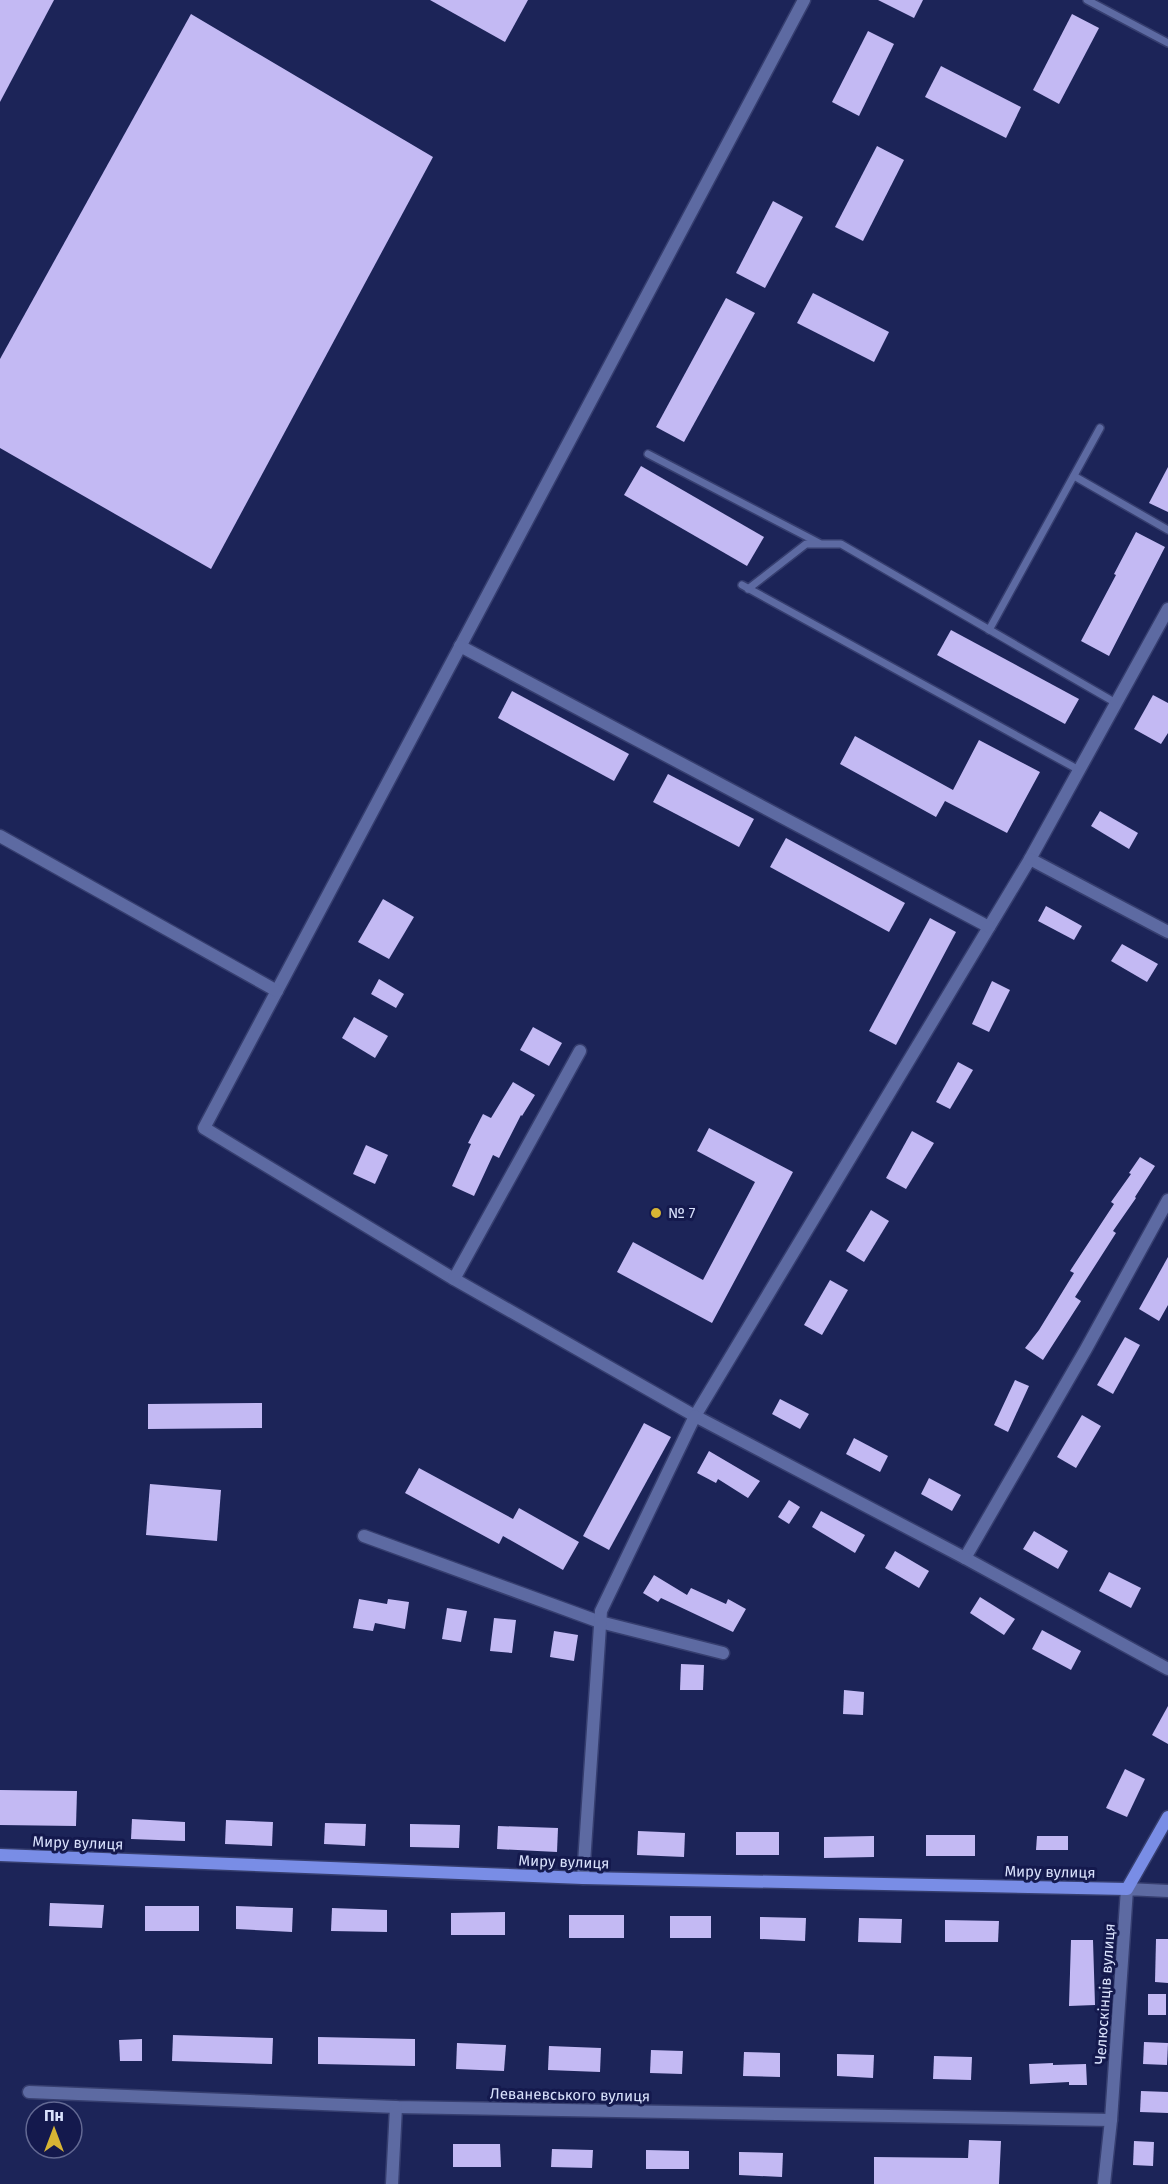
<svg xmlns="http://www.w3.org/2000/svg" width="1168" height="2184" font-family="'Fira Sans',sans-serif">
  <style>
    .building { fill: #c3b9f3 }
    .lines { fill: none; stroke-linecap: round; stroke-linejoin: round }
    .lane-casing { stroke: #363e6f; stroke-width: 10 }
    .street-casing { stroke: #363e6f; stroke-width: 15 }
    .secondary-casing { stroke: #363e6f; stroke-width: 15 }
    .lane { stroke: #5d6aa2; stroke-width: 7 }
    .street { stroke: #5d6aa2; stroke-width: 12 }
    .secondary { stroke: #798de6; stroke-width: 12 }
    .poi-dot { fill: #d7b434; stroke: #14194d; stroke-width: 2 }
    .labels { text-anchor: middle; dominant-baseline: central; stroke-width: 6; stroke-linejoin: round; paint-order: stroke }
    .poi-label { font-size: 15px; fill: #d9e1fc; stroke: #14194d; text-anchor: start }
    .street-label { font-size: 15px; fill: #d9e1fc; stroke: #14194d }
  </style>
  <rect width="100%" height="100%" fill="#1c2458"/>
  <g class="building">
    <polygon points="0,0 54,0 0,102"/>
    <polygon points="430,0 528,0 505,42"/>
    <polygon points="878,0 923,0 914,18"/>
    <polygon points="191,14 433,157 211,569 0,448 0,359"/>
    <polygon points="1072,14 1099,28 1059,104 1033,90"/>
    <polygon points="868,31 894,44 859,116 832,102"/>
    <polygon points="941,66 1021,107 1006,138 925,97"/>
    <polygon points="877,146 904,160 863,241 835,227"/>
    <polygon points="773,201 803,217 765,288 736,273"/>
    <polygon points="813,293 889,332 874,362 797,323"/>
    <polygon points="726,298 755,313 684,442 656,427"/>
    <polygon points="641,466 764,537 747,566 624,495"/>
    <polygon points="1168,467 1168,512 1149,503"/>
    <polygon points="1136,532 1165,547 1109,656 1081,641 1116,575 1114,574"/>
    <polygon points="951,630 1079,699 1065,724 937,655"/>
    <polygon points="512,691 629,754 614,781 498,718"/>
    <polygon points="1153,695 1168,703 1168,733 1161,744 1134,729"/>
    <polygon points="855,736 953,790 979,740 1040,772 1007,833 945,801 936,817 840,764"/>
    <polygon points="668,774 754,819 739,847 653,802"/>
    <polygon points="1100,811 1138,833 1129,849 1091,826"/>
    <polygon points="786,838 905,903 889,932 770,867"/>
    <polygon points="383,899 414,917 389,959 358,942"/>
    <polygon points="1046,906 1082,926 1074,940 1038,921"/>
    <polygon points="930,918 956,932 896,1045 869,1031"/>
    <polygon points="1122,944 1158,964 1147,982 1111,961"/>
    <polygon points="379,979 404,994 396,1008 371,994"/>
    <polygon points="992,981 1010,990 989,1032 972,1024"/>
    <polygon points="354,1017 388,1036 375,1058 342,1038"/>
    <polygon points="533,1027 562,1043 549,1066 520,1050"/>
    <polygon points="958,1062 973,1070 950,1109 936,1102"/>
    <polygon points="513,1082 535,1095 522,1116 521,1115 499,1158 493,1155 474,1196 452,1186 471,1144 468,1143 483,1114 491,1118"/>
    <polygon points="709,1128 793,1172 712,1323 617,1272 633,1242 703,1280 755,1182 697,1151"/>
    <polygon points="912,1131 934,1143 906,1189 886,1178"/>
    <polygon points="366,1145 388,1155 375,1184 353,1174"/>
    <polygon points="1140,1157 1155,1166 1135,1197 1136,1198 1113,1231 1116,1233 1075,1297 1081,1301 1043,1360 1025,1348 1039,1330 1074,1273 1070,1271 1114,1204 1111,1202 1131,1174 1129,1173"/>
    <polygon points="871,1210 889,1221 864,1262 846,1251"/>
    <polygon points="1168,1257 1168,1305 1159,1321 1139,1309"/>
    <polygon points="830,1280 848,1290 822,1335 804,1325"/>
    <polygon points="1125,1337 1140,1345 1113,1394 1097,1385"/>
    <polygon points="1015,1380 1029,1386 1008,1432 994,1425"/>
    <polygon points="780,1399 809,1414 800,1429 772,1414"/>
    <polygon points="262,1403 262,1428 148,1429 148,1404"/>
    <polygon points="1082,1415 1101,1426 1076,1468 1057,1457"/>
    <polygon points="644,1423 671,1437 609,1550 583,1536"/>
    <polygon points="854,1438 888,1456 880,1472 846,1454"/>
    <polygon points="709,1451 760,1481 748,1498 718,1479 716,1483 697,1473"/>
    <polygon points="419,1468 513,1519 519,1508 579,1542 563,1570 503,1536 499,1544 405,1493"/>
    <polygon points="929,1478 961,1495 952,1511 921,1494"/>
    <polygon points="150,1484 221,1490 217,1541 146,1535"/>
    <polygon points="789,1500 800,1507 789,1524 778,1517"/>
    <polygon points="821,1511 865,1535 855,1553 812,1527"/>
    <polygon points="1034,1531 1068,1551 1058,1569 1023,1549"/>
    <polygon points="895,1551 929,1571 919,1588 885,1568"/>
    <polygon points="1109,1572 1141,1588 1131,1608 1099,1591"/>
    <polygon points="654,1575 687,1595 691,1588 726,1604 728,1599 746,1609 733,1632 661,1598 658,1602 643,1593"/>
    <polygon points="980,1597 1015,1619 1004,1635 970,1613"/>
    <polygon points="359,1599 387,1604 388,1599 409,1602 405,1629 375,1623 373,1631 353,1628"/>
    <polygon points="447,1608 467,1611 461,1642 442,1639"/>
    <polygon points="494,1618 516,1620 512,1653 490,1651"/>
    <polygon points="1042,1630 1081,1651 1071,1670 1032,1649"/>
    <polygon points="554,1631 578,1635 574,1661 550,1657"/>
    <polygon points="681,1664 704,1665 703,1690 680,1690"/>
    <polygon points="844,1690 864,1692 863,1715 843,1714"/>
    <polygon points="1168,1706 1168,1744 1152,1735"/>
    <polygon points="1125,1769 1145,1779 1127,1817 1106,1808"/>
    <polygon points="0,1790 77,1791 76,1826 0,1825"/>
    <polygon points="132,1819 185,1822 185,1841 131,1839"/>
    <polygon points="226,1820 273,1822 272,1846 225,1844"/>
    <polygon points="325,1823 366,1824 365,1846 324,1844"/>
    <polygon points="410,1824 460,1825 459,1848 410,1847"/>
    <polygon points="498,1826 558,1828 557,1852 497,1849"/>
    <polygon points="638,1831 685,1833 684,1857 637,1855"/>
    <rect x="736" y="1832" width="43" height="23"/>
    <rect x="926" y="1835" width="49" height="21"/>
    <polygon points="874,1836 874,1857 824,1858 824,1837"/>
    <polygon points="1037,1836 1068,1836 1068,1850 1036,1850"/>
    <polygon points="50,1903 104,1905 102,1928 49,1926"/>
    <rect x="145" y="1906" width="54" height="25"/>
    <polygon points="236,1906 293,1908 292,1932 236,1929"/>
    <polygon points="332,1908 387,1910 387,1932 331,1931"/>
    <polygon points="505,1912 505,1935 451,1935 451,1913"/>
    <rect x="569" y="1915" width="55" height="23"/>
    <rect x="670" y="1916" width="41" height="22"/>
    <polygon points="760,1917 806,1918 805,1941 760,1939"/>
    <polygon points="859,1918 902,1919 901,1943 858,1942"/>
    <polygon points="945,1920 999,1921 998,1942 945,1942"/>
    <polygon points="1156,1939 1168,1939 1168,1983 1155,1982"/>
    <polygon points="1071,1940 1093,1940 1095,2005 1069,2006"/>
    <rect x="1148" y="1994" width="18" height="21"/>
    <polygon points="173,2035 273,2038 272,2064 172,2061"/>
    <polygon points="318,2037 415,2039 415,2066 318,2064"/>
    <polygon points="142,2039 142,2061 120,2061 119,2040"/>
    <polygon points="1144,2042 1168,2043 1167,2065 1143,2064"/>
    <polygon points="457,2043 506,2045 504,2071 456,2069"/>
    <polygon points="549,2046 601,2048 600,2072 548,2070"/>
    <polygon points="651,2050 683,2051 682,2074 650,2073"/>
    <polygon points="744,2052 780,2053 780,2077 743,2076"/>
    <polygon points="837,2054 874,2055 873,2078 837,2076"/>
    <polygon points="934,2056 972,2057 971,2080 933,2079"/>
    <polygon points="1053,2063 1053,2065 1086,2064 1087,2085 1069,2085 1069,2082 1030,2084 1029,2064"/>
    <polygon points="1141,2091 1168,2092 1168,2113 1140,2112"/>
    <polygon points="969,2140 1001,2141 999,2184 874,2184 874,2157 968,2158"/>
    <polygon points="1134,2141 1154,2142 1153,2166 1133,2165"/>
    <polygon points="453,2144 500,2144 501,2167 453,2167"/>
    <polygon points="552,2149 593,2150 592,2168 551,2167"/>
    <polygon points="646,2150 689,2151 689,2169 646,2169"/>
    <polygon points="739,2152 783,2153 782,2177 739,2175"/>
  </g>
  <g class="lines">
    <defs>
      <g id="lane">
        <polyline points="1087,0 1168,43"/>
        <polyline points="648,454 819,543"/>
        <polyline points="1074,476 1168,530"/>
        <polyline points="742,585 1079,770"/>
        <polyline points="748,589 806,544 841,544 1116,703"/>
        <polyline points="989,630 1100,428"/>
      </g>
      <g id="street">
        <polyline points="804,0 204,1128 454,1279 695,1416 1030,859 1168,609"/>
        <polyline points="460,646 989,927"/>
        <polyline points="0,836 277,991"/>
        <polyline points="1030,859 1168,932"/>
        <polyline points="454,1279 580,1051"/>
        <polyline points="364,1536 600,1622 723,1653"/>
        <polyline points="965,1558 1086,1349 1168,1200"/>
        <polyline points="583,1878 601,1611 695,1416 965,1558 1168,1669"/>
        <polyline points="29,2092 396,2107 1111,2120"/>
        <polyline points="392,2184 396,2107"/>
        <polyline points="1104,2184 1111,2120 1127,1889 1168,1891"/>
      </g>
      <polyline id="secondary" points="0,1855 583,1878 1127,1889 1168,1817"/>
    </defs>
    <use href="#lane" class="lane-casing"/>
    <use href="#street" class="street-casing"/>
    <use href="#secondary" class="secondary-casing"/>
    <use href="#lane" class="lane"/>
    <use href="#street" class="street"/>
    <use href="#secondary" class="secondary"/>
  </g>
  <circle class="poi-dot" cx="656" cy="1213" r="6"/>
  <g class="labels">
    <g class="poi-label">
      <text x="668" y="1213">№ 7</text>
    </g>
    <g class="street-label">
      <text transform="translate(78 1843) rotate(2)">Миру вулиця</text>
      <text transform="translate(564 1862) rotate(2)">Миру вулиця</text>
      <text transform="translate(1050 1872) rotate(1)">Миру вулиця</text>
      <text transform="translate(1105 1994) rotate(-86)">Челюскінців вулиця</text>
      <text transform="translate(570 2095) rotate(1)">Леваневського вулиця</text>
    </g>
  </g>
  <g transform="translate(54 2130)"><circle r="28" fill="#14194d" stroke="#636993" stroke-width="1.5"/>
  <path d="M0-4.5L10 22L0 15L-10 22Z" fill="#d7b434"/>
  <text y="-9" font-size="16" font-weight="bold" text-anchor="middle" fill="#d9e1fc">Пн</text>
  </g>
</svg>
